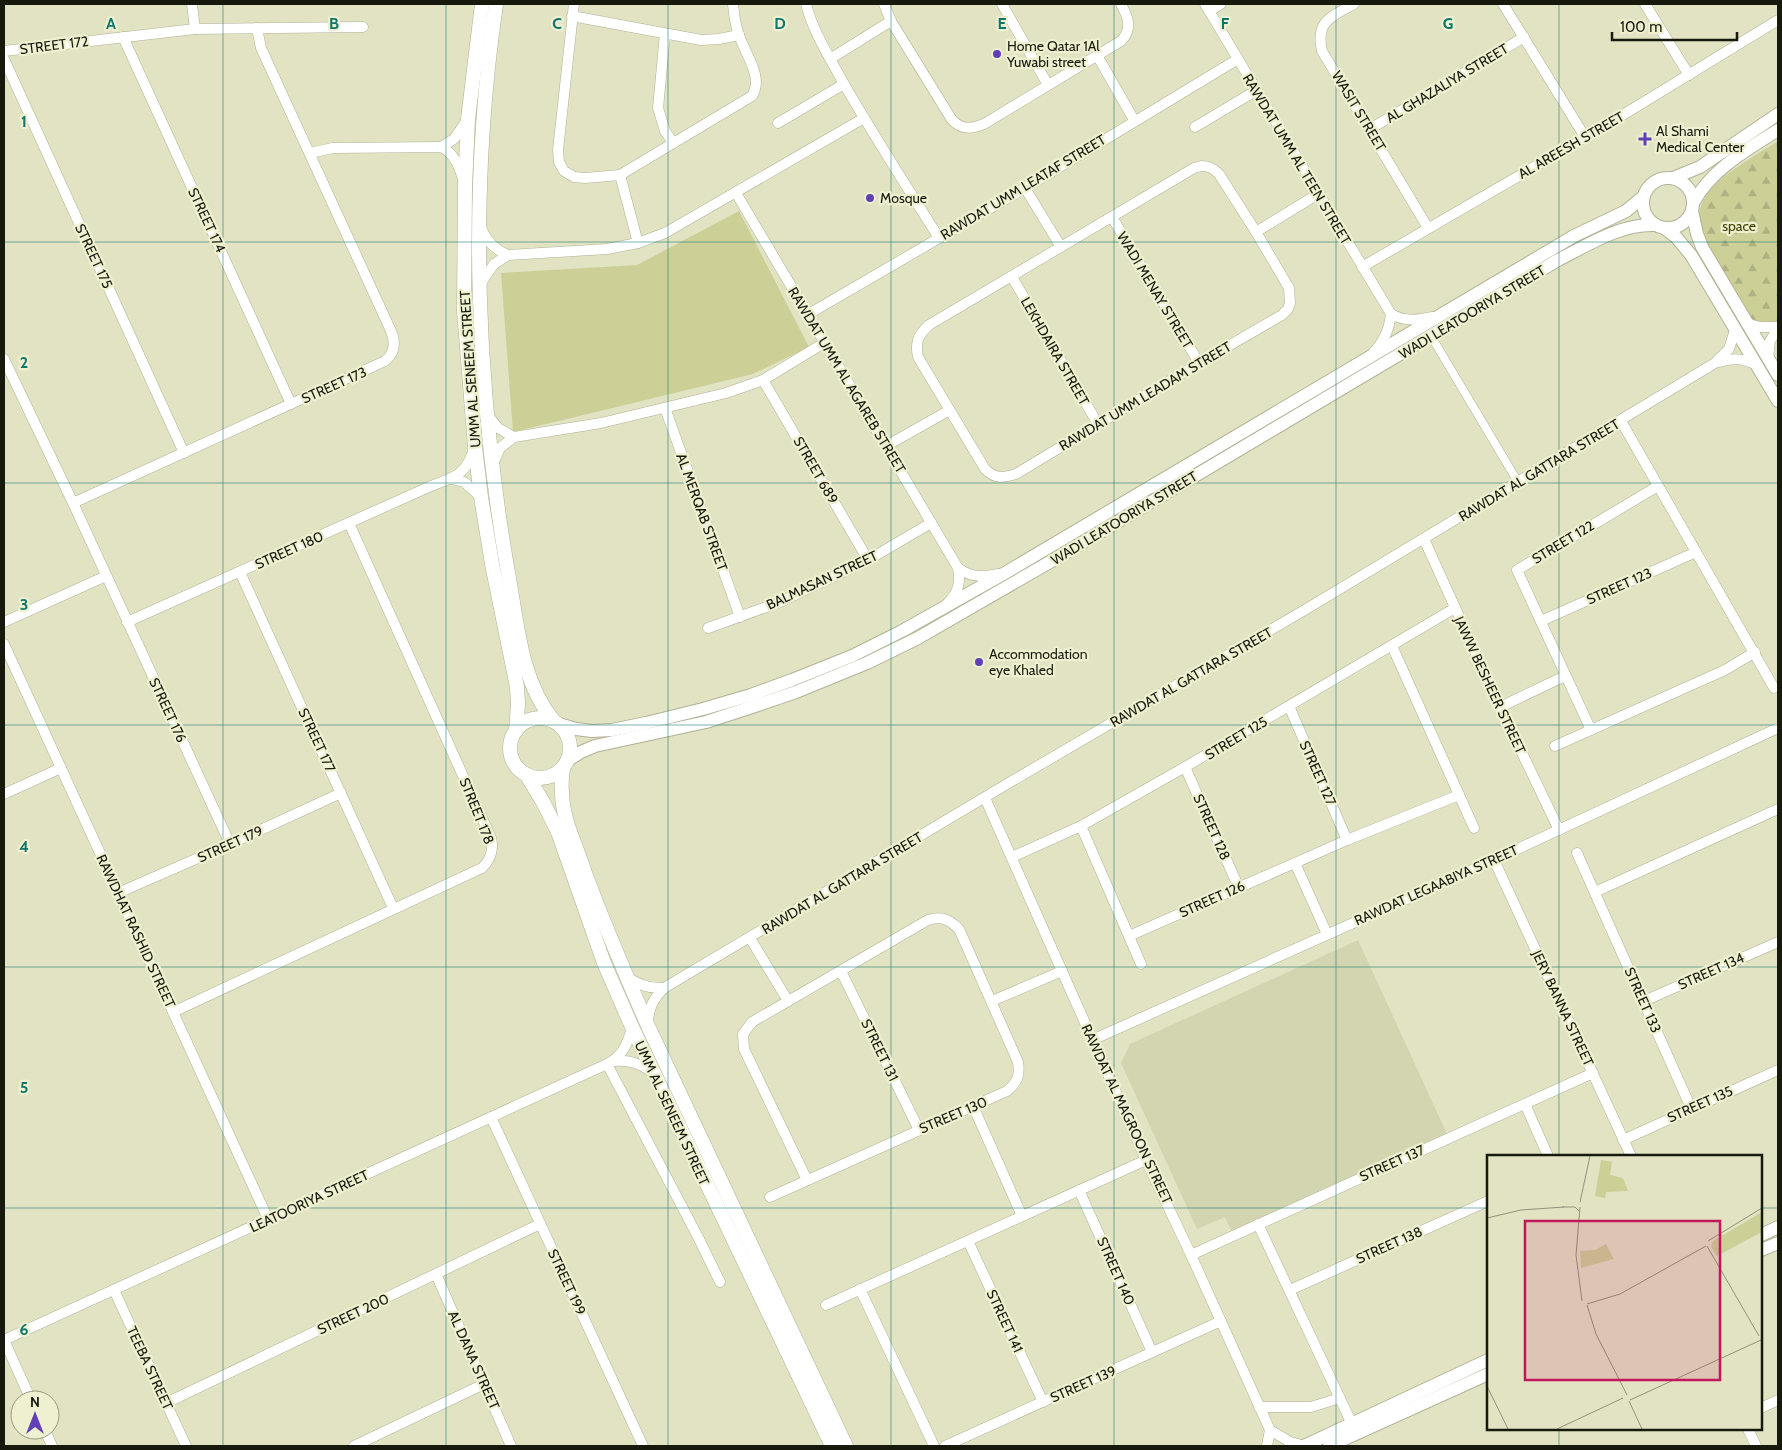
<svg xmlns="http://www.w3.org/2000/svg" width="1782" height="1450" font-family="Cabin,sans-serif">
  <style>
    .built { fill: #d2d5af }
    .grass { fill: #ccd097 }
    .forest { fill: url(#forest-firs) }
    .lines { fill: none; stroke-linecap: round; stroke-linejoin: round }
    .pedestrian-casing { stroke: #b0b294; stroke-width: 9 }
    .minor-casing { stroke: #b0b294; stroke-width: 11 }
    .tertiary-casing { stroke: #b0b294; stroke-width: 14 }
    .secondary-casing { stroke: #b0b294; stroke-width: 15 }
    .pedestrian { stroke: #fff; stroke-width: 8 }
    .minor { stroke: #fff; stroke-width: 10 }
    .tertiary { stroke: #fff; stroke-width: 12 }
    .secondary { stroke: #fff; stroke-width: 14 }
    .grid { fill: none; stroke: #0f766e; stroke-width: 1; stroke-opacity: 0.55 }
    .poi-dot { fill: #613fb7; stroke: #eef0d0; stroke-width: 2 }
    .labels { text-anchor: middle; dominant-baseline: central; stroke-width: 4.5; stroke-linejoin: round; paint-order: stroke }
    .street-label { font-size: 14px; fill: #18190d; stroke: #eef0d0 }
    .poi-label { font-size: 14px; fill: #18190d; stroke: #eef0d0; text-anchor: start }
    .park-label { font-size: 14px; fill: #414204; stroke: #eef0d0 }
    .inset-road { fill: none; stroke: #91927a; stroke-width: 1 }
    .view { fill: #c2185b; fill-opacity: 0.15; stroke: #c2185b; stroke-width: 2.5 }
    .inset-edge { fill: none; stroke: #18190d; stroke-width: 2.5 }
    .grid-label { font-size: 16px; text-anchor: middle; font-weight: bold; fill: #0f766e; stroke: #eef0d0; stroke-width: 4.5; stroke-linejoin: round; paint-order: stroke }
  </style>
  <defs>
    <pattern id="forest-firs" width="22" height="20" patternUnits="userSpaceOnUse" patternTransform="scale(1.25)"><rect width="22" height="20" fill="#ccd097"/><path d="M5 1l3.5 6h-7zM16 11l3.5 6h-7z" fill="#aeb281"/></pattern>
  </defs>
  <rect width="100%" height="100%" fill="#e1e3c3"/>
  <polygon class="built" points="1358,940 1447,1134 1232,1232 1225,1217 1197,1229 1121,1063 1130,1044"/>
  <polygon class="grass" points="739,211 809,347 753,374 513,432 501,273 637,265"/>
  <path class="forest" d="M 1778,141 L 1778,321 C 1769,325 1759,324 1751,318 C 1736,294 1701,248 1699,222 C 1698,213 1701,204 1706,196 C 1717,177 1759,153 1778,141 Z"/>
  <g class="lines">
    <defs>
      <polyline id="pedestrian" points="1431,336 1518,482"/>
      <g id="minor">
        <polyline points="192,4 195,29"/>
        <path d="M 574,4 L 558,150 L 559,162 L 564,171 L 574,177 L 585,178 L 620,175 L 752,96 C 764,77 745,54 739,35 C 735,25 734,14 733,4"/>
        <path d="M 806,4 C 813,32 830,58 844,84 C 874,136 907,187 939,238"/>
        <path d="M 884,4 L 891,21 L 952,120 C 962,130 971,129 984,124 L 1121,41 C 1133,29 1128,17 1121,4"/>
        <polyline points="1002,4 1048,85"/>
        <path d="M 1205,4 L 1391,314 C 1405,322 1418,320 1433,317"/>
        <path d="M 1354,4 C 1332,16 1315,21 1322,51 L 1428,228"/>
        <polyline points="1503,4 1585,137"/>
        <polyline points="1645,4 1689,75"/>
        <polyline points="1209,11 1221,4"/>
        <polyline points="572,16 701,40 719,39 739,35"/>
        <polyline points="665,34 658,108 665,131 673,143"/>
        <polyline points="123,37 291,404"/>
        <polyline points="4,51 195,29 363,27"/>
        <polyline points="1098,57 1134,120"/>
        <polyline points="4,59 184,453"/>
        <polyline points="830,59 891,21"/>
        <polyline points="778,123 844,84"/>
        <polyline points="1195,127 1257,90"/>
        <polyline points="1370,129 1524,37"/>
        <polyline points="441,147 454,139 467,120"/>
        <path d="M 310,153 L 333,148 L 441,147 C 454,153 459,166 463,179"/>
        <path d="M 1201,166 C 1209,166 1213,168 1219,174 L 1256,232 L 1289,288 L 1290,303 L 1288,309 L 1282,315 L 1199,363 L 1016,474 C 1003,478 995,479 985,469 L 918,357 C 915,342 918,335 929,325 L 1194,168 Z"/>
        <polyline points="620,175 638,243"/>
        <polyline points="1025,188 1061,247"/>
        <path d="M 736,193 L 958,568 C 961,583 958,593 947,604"/>
        <polyline points="1112,217 1199,363"/>
        <path d="M 481,227 C 486,241 494,249 508,255"/>
        <polyline points="1256,232 1318,194"/>
        <polyline points="1362,267 1608,124 1778,20"/>
        <polyline points="1012,277 1098,424"/>
        <polyline points="481,283 494,264 508,255 607,249 638,243 665,233 864,118"/>
        <polyline points="807,315 1025,188 1238,59"/>
        <polyline points="1746,323 1759,327 1778,327"/>
        <path d="M 1373,353 C 1384,341 1389,330 1391,314"/>
        <polyline points="1768,358 1770,341 1778,328"/>
        <polyline points="4,359 73,503 230,844"/>
        <path d="M 1719,362 C 1733,357 1744,359 1757,365"/>
        <polyline points="763,380 868,560"/>
        <polyline points="665,408 740,617"/>
        <polyline points="487,414 498,428 514,437"/>
        <polyline points="1621,421 1774,688"/>
        <polyline points="886,446 948,411"/>
        <polyline points="493,464 500,448 514,437 601,423 726,393 763,380 824,343"/>
        <polyline points="452,479 464,482 481,497"/>
        <path d="M 73,503 L 385,361 C 395,353 396,343 391,331 L 261,48 L 257,28"/>
        <polyline points="1424,539 1500,707 1559,830"/>
        <path d="M 958,568 C 972,578 983,577 999,574"/>
        <polyline points="240,572 393,908"/>
        <polyline points="1541,621 1696,552"/>
        <polyline points="4,622 106,576"/>
        <path d="M 127,622 L 431,486 C 455,477 466,475 474,449"/>
        <polyline points="708,628 780,602 868,560 931,523"/>
        <polyline points="4,644 268,1219"/>
        <polyline points="1392,646 1474,828"/>
        <polyline points="1289,706 1347,840"/>
        <polyline points="1500,707 1565,676"/>
        <polyline points="1591,730 1517,570 1658,486"/>
        <polyline points="1555,746 1725,670 1755,652"/>
        <polyline points="1185,767 1239,888"/>
        <polyline points="4,794 61,768"/>
        <polyline points="985,798 1146,1160 1191,1255 1270,1430 1290,1442 1305,1446"/>
        <polyline points="1081,826 1141,964"/>
        <polyline points="1577,853 1691,1108"/>
        <polyline points="1012,857 1081,826 1185,767 1455,608"/>
        <polyline points="1494,860 1631,1156"/>
        <polyline points="1295,863 1327,934"/>
        <polyline points="1595,892 1778,809"/>
        <polyline points="118,893 230,844 341,793"/>
        <polyline points="1129,936 1347,840 1459,795"/>
        <polyline points="750,938 788,1001"/>
        <polyline points="841,971 919,1130"/>
        <path d="M 626,976 C 638,985 649,989 664,988"/>
        <polyline points="992,1001 1062,971"/>
        <polyline points="1644,1001 1778,942"/>
        <path d="M 173,1012 L 482,868 C 491,859 494,850 491,838 L 349,523"/>
        <path d="M 648,1024 C 648,1009 653,999 664,988 L 1007,784 L 1308,608 L 1715,363 L 1729,349 L 1735,330"/>
        <polyline points="1092,1040 1494,860 1778,728"/>
        <path d="M 614,1061 C 629,1060 639,1063 652,1072"/>
        <polyline points="607,1064 698,1237 720,1282"/>
        <polyline points="1525,1104 1548,1156"/>
        <polyline points="973,1106 1022,1216"/>
        <polyline points="491,1117 643,1446"/>
        <polyline points="1623,1140 1778,1070"/>
        <polyline points="1079,1190 1152,1352"/>
        <path d="M 770,1197 L 1007,1091 C 1018,1082 1020,1075 1018,1062 L 959,929 C 949,919 941,916 928,920 L 752,1022 L 743,1034 L 744,1049 L 807,1180"/>
        <polyline points="1258,1224 1352,1424"/>
        <polyline points="968,1241 1043,1402"/>
        <polyline points="1191,1255 1593,1073"/>
        <polyline points="436,1274 511,1446"/>
        <polyline points="860,1289 934,1446"/>
        <polyline points="114,1290 186,1446"/>
        <polyline points="1290,1290 1488,1201"/>
        <polyline points="826,1305 1146,1160"/>
        <path d="M 4,1340 L 607,1064 C 623,1056 628,1043 632,1027"/>
        <polyline points="4,1340 31,1400"/>
        <polyline points="166,1403 540,1224"/>
        <polyline points="1259,1407 1311,1407 1340,1398"/>
        <polyline points="1761,1408 1778,1400"/>
        <polyline points="1748,1429 1756,1446"/>
        <polyline points="45,1430 52,1446"/>
        <polyline points="354,1446 484,1384"/>
        <polyline points="945,1446 1221,1321"/>
        <polyline points="1267,1446 1270,1430"/>
      </g>
      <g id="tertiary">
        <circle cx="1668" cy="203" r="25"/>
        <polyline points="1673,178 1700,167 1778,114"/>
        <path d="M 1693,203 C 1712,169 1746,150 1778,130"/>
        <polyline points="1692,211 1697,234 1702,247 1778,375"/>
        <polyline points="1664,228 1676,237 1691,255 1778,401"/>
        <polyline points="559,724 576,729 592,731 612,730 646,723 703,709 751,695 792,680 852,656 902,631 1005,573 1574,236 1626,211 1643,197"/>
        <path d="M 568,760 L 581,752 L 595,746 L 706,722 L 755,706 L 796,692 L 867,663 L 918,638 L 1062,555 L 1558,260 C 1588,245 1621,223 1656,225"/>
        <polyline points="1761,1235 1778,1227"/>
        <polyline points="1761,1250 1778,1243"/>
        <polyline points="1304,1446 1488,1360"/>
        <polyline points="1329,1446 1488,1374"/>
      </g>
      <g id="secondary">
        <polyline points="482,4 468,119 465,187 464,310 475,447 481,497 492,564 517,687 518,704 516,731"/>
        <path d="M 496,4 C 468,195 476,395 510,584 C 518,630 522,682 553,720"/>
        <circle cx="540" cy="748" r="30"/>
        <path d="M 563,769 C 562,776 561,784 562,792 C 562,819 577,847 585,873 C 604,925 626,975 648,1026 L 846,1446"/>
        <polyline points="526,774 543,802 558,832 604,963 632,1027 832,1446"/>
      </g>
    </defs>
    <use href="#pedestrian" class="pedestrian-casing"/>
    <use href="#minor" class="minor-casing"/>
    <use href="#tertiary" class="tertiary-casing"/>
    <use href="#secondary" class="secondary-casing"/>
    <use href="#pedestrian" class="pedestrian"/>
    <use href="#minor" class="minor"/>
    <use href="#tertiary" class="tertiary"/>
    <use href="#secondary" class="secondary"/>
  </g>
  <path class="grid" d="M 223,4 L 223,1446M 446,4 L 446,1446M 668,4 L 668,1446M 891,4 L 891,1446M 1114,4 L 1114,1446M 1336,4 L 1336,1446M 1559,4 L 1559,1156M 4,242 L 1778,242M 4,483 L 1778,483M 4,725 L 1778,725M 4,967 L 1778,967M 4,1208 L 1488,1208M 1761,1208 L 1778,1208M 1559,1429 L 1559,1446"/>
  <g class="poi-dot">
    <circle cx="997" cy="54" r="5"/>
    <path d="M1642.5 131.5h5v5h5v5h-5v5h-5v-5h-5v-5h5z"/>
    <circle cx="870" cy="198" r="5"/>
    <circle cx="979" cy="662" r="5"/>
  </g>
  <g class="labels">
    <g class="street-label">
      <text transform="translate(54 45) rotate(-7)">STREET 172</text>
      <text transform="translate(1447 83) rotate(-31)">AL GHAZALIYA STREET</text>
      <text transform="translate(1359 111) rotate(59)">WASIT STREET</text>
      <text transform="translate(1571 145) rotate(-30)">AL AREESH STREET</text>
      <text transform="translate(1297 159) rotate(59)">RAWDAT UMM AL TEEN STREET</text>
      <text transform="translate(1023 187) rotate(-31)">RAWDAT UMM LEATAF STREET</text>
      <text transform="translate(207 220) rotate(65)">STREET 174</text>
      <text transform="translate(94 256) rotate(65)">STREET 175</text>
      <text transform="translate(1155 290) rotate(59)">WADI MENAY STREET</text>
      <text transform="translate(1472 312) rotate(-31)">WADI LEATOORIYA STREET</text>
      <text transform="translate(1055 351) rotate(60)">LEKHDAIRA STREET</text>
      <text transform="translate(470 369) rotate(-94)">UMM AL SENEEM STREET</text>
      <text transform="translate(847 380) rotate(59)">RAWDAT UMM AL AGAREB STREET</text>
      <text transform="translate(334 385) rotate(-24)">STREET 173</text>
      <text transform="translate(1145 396) rotate(-31)">RAWDAT UMM LEADAM STREET</text>
      <text transform="translate(816 470) rotate(60)">STREET 689</text>
      <text transform="translate(1539 470) rotate(-31)">RAWDAT AL GATTARA STREET</text>
      <text transform="translate(702 512) rotate(70)">AL MERQAB STREET</text>
      <text transform="translate(1124 518) rotate(-31)">WADI LEATOORIYA STREET</text>
      <text transform="translate(1563 542) rotate(-31)">STREET 122</text>
      <text transform="translate(289 550) rotate(-24)">STREET 180</text>
      <text transform="translate(822 580) rotate(-25)">BALMASAN STREET</text>
      <text transform="translate(1619 586) rotate(-24)">STREET 123</text>
      <text transform="translate(1191 677) rotate(-30)">RAWDAT AL GATTARA STREET</text>
      <text transform="translate(1490 685) rotate(65)">JAWW BESHEER STREET</text>
      <text transform="translate(168 710) rotate(65)">STREET 176</text>
      <text transform="translate(1236 738) rotate(-31)">STREET 125</text>
      <text transform="translate(317 740) rotate(65)">STREET 177</text>
      <text transform="translate(1318 773) rotate(66)">STREET 127</text>
      <text transform="translate(477 811) rotate(68)">STREET 178</text>
      <text transform="translate(1212 827) rotate(66)">STREET 128</text>
      <text transform="translate(230 844) rotate(-24)">STREET 179</text>
      <text transform="translate(842 883) rotate(-31)">RAWDAT AL GATTARA STREET</text>
      <text transform="translate(1436 885) rotate(-24)">RAWDAT LEGAABIYA STREET</text>
      <text transform="translate(1212 899) rotate(-24)">STREET 126</text>
      <text transform="translate(136 931) rotate(65)">RAWDHAT RASHID STREET</text>
      <text transform="translate(1711 971) rotate(-24)">STREET 134</text>
      <text transform="translate(1643 1000) rotate(66)">STREET 133</text>
      <text transform="translate(1563 1008) rotate(65)">JERY BANNA STREET</text>
      <text transform="translate(880 1050) rotate(64)">STREET 131</text>
      <text transform="translate(1700 1104) rotate(-24)">STREET 135</text>
      <text transform="translate(672 1113) rotate(65)">UMM AL SENEEM STREET</text>
      <text transform="translate(1127 1114) rotate(65)">RAWDAT AL MAGROON STREET</text>
      <text transform="translate(953 1115) rotate(-23)">STREET 130</text>
      <text transform="translate(1392 1163) rotate(-24)">STREET 137</text>
      <text transform="translate(309 1201) rotate(-25)">LEATOORIYA STREET</text>
      <text transform="translate(1389 1245) rotate(-24)">STREET 138</text>
      <text transform="translate(1116 1271) rotate(66)">STREET 140</text>
      <text transform="translate(567 1282) rotate(65)">STREET 199</text>
      <text transform="translate(353 1314) rotate(-25)">STREET 200</text>
      <text transform="translate(1005 1321) rotate(65)">STREET 141</text>
      <text transform="translate(474 1360) rotate(66)">AL DANA STREET</text>
      <text transform="translate(150 1368) rotate(65)">TEEBA STREET</text>
      <text transform="translate(1083 1384) rotate(-24)">STREET 139</text>
    </g>
    <g class="poi-label">
      <text x="1007" y="46">Home Qatar 1Al<tspan x="1007" dy="16">Yuwabi street</tspan></text>
      <text x="1656" y="131">Al Shami<tspan x="1656" dy="16">Medical Center</tspan></text>
      <text x="880" y="198">Mosque</text>
      <text x="989" y="654">Accommodation<tspan x="989" dy="16">eye Khaled</tspan></text>
    </g>
    <g class="park-label">
      <text x="1739" y="226">space</text>
    </g>
  </g>
  <g transform="translate(1487 1155)">
    <rect width="275" height="275" fill="#e1e3c3"/>
    <path d="M 114,5 L 125,7 L 123,20 L 136,23 L 141,36 L 119,37 L 118,43 L 108,41 ZM 119,89 L 127,104 L 94,113 L 93,96 L 108,95 Z" fill="#ccd097"/>
    <path d="M 275,57 L 275,77 L 230,101 L 224,92 L 226,86 Z" fill="#ccd097"/>
    <path class="inset-road" d="M 93,47 L 103,1M 75,52 L 88,52 L 92,56M 93,52 L 89,100 L 95,146M 0,63 L 34,55 L 77,52M 221,86 L 275,53M 220,91 L 272,181M 100,149 L 133,139 L 219,91M 100,150 L 109,179 L 140,240M 0,231 L 21,274M 143,245 L 274,185M 142,246 L 155,274M 70,274 L 136,243"/>
    <path class="view" d="M 38,66 L 233,66 L 233,225 L 38,225 Z"/>
    <rect width="275" height="275" class="inset-edge"/>
  </g>
  <g class="grid-label">
    <text x="111" y="29">A</text>
    <text x="334" y="29">B</text>
    <text x="557" y="29">C</text>
    <text x="780" y="29">D</text>
    <text x="1002" y="29">E</text>
    <text x="1225" y="29">F</text>
    <text x="1448" y="29">G</text>
    <text x="24" y="127">1</text>
    <text x="24" y="368">2</text>
    <text x="24" y="610">3</text>
    <text x="24" y="852">4</text>
    <text x="24" y="1093">5</text>
    <text x="24" y="1335">6</text>
  </g>
  <rect width="1782" height="1450" fill="none" stroke="#18190d" stroke-width="10"/>
  <g transform="translate(35 1415)"><circle r="24" fill="#eef0d0" stroke="#989a82"/>
  <path d="M0-4L9 19L0 12L-9 19Z" fill="#613fb7"/>
  <text y="-8" font-size="14" font-weight="bold" text-anchor="middle" fill="#18190d">N</text>
  </g>
  <path d="M1612 32v8h125v-8" fill="none" stroke="#18190d" stroke-width="2.5"/>
  <text x="1620" y="32" font-size="15" fill="#18190d" stroke="#eef0d0" stroke-width="4" paint-order="stroke">100 m</text>
</svg>
